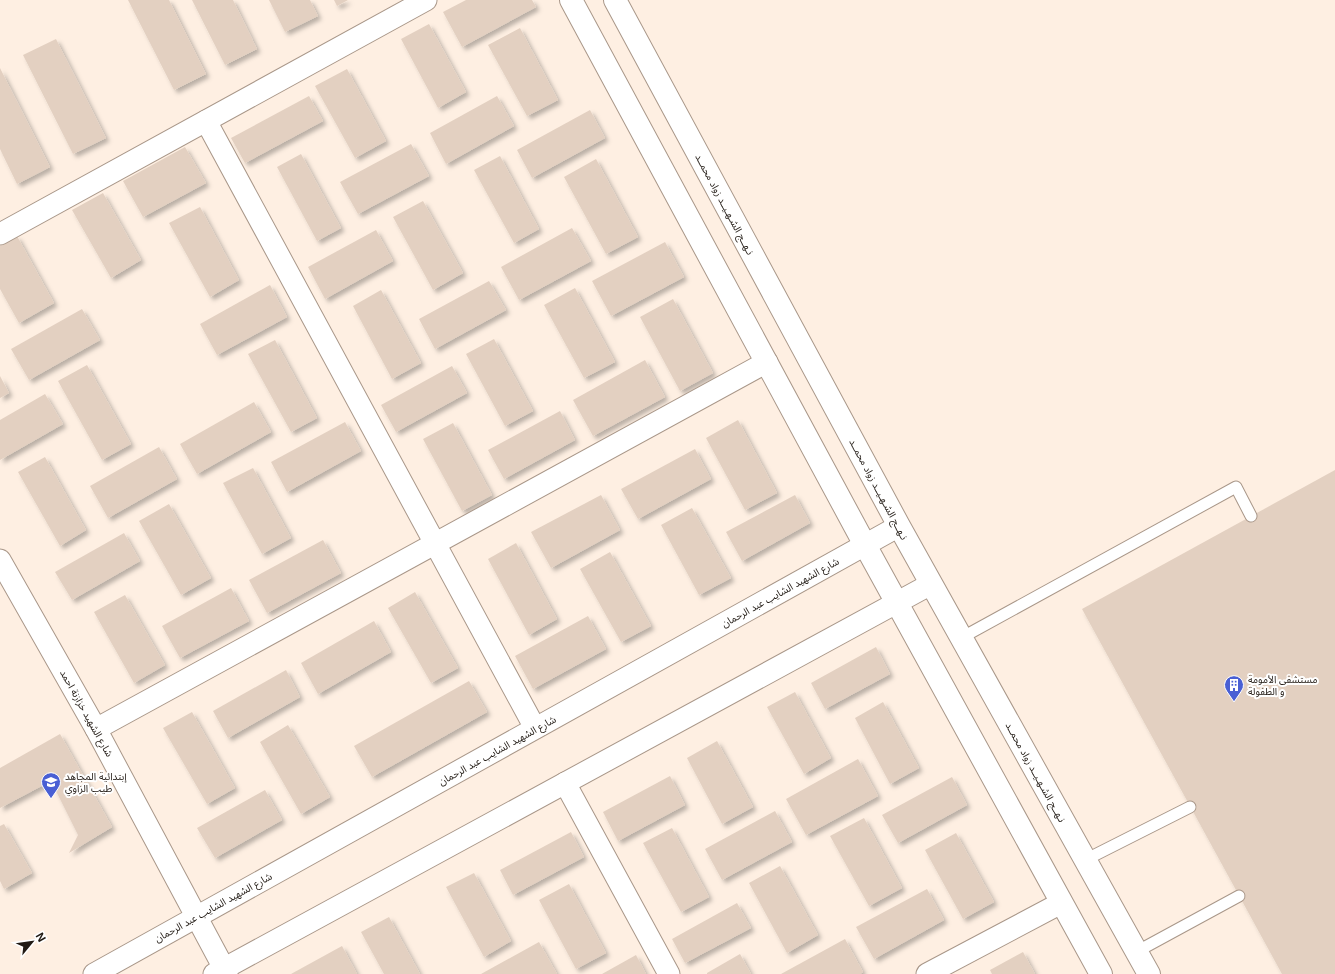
<svg xmlns="http://www.w3.org/2000/svg" width="1335" height="974" font-family="Inter,'Noto Sans Arabic',sans-serif">
  <style>
    .building { fill: #e3d0c1; filter: url(#shadow) }
    .lines { fill: none; stroke-linecap: round; stroke-linejoin: round }
    .lane-casing { stroke: #a99789; stroke-width: 13 }
    .street-casing { stroke: #a99789; stroke-width: 23 }
    .secondary-casing { stroke: #a99789; stroke-width: 24 }
    .lane { stroke: #fff; stroke-width: 11 }
    .street { stroke: #fff; stroke-width: 21 }
    .secondary { stroke: #fff; stroke-width: 22 }
    .labels { text-anchor: middle; dominant-baseline: central; stroke-width: 4; stroke-linejoin: round; paint-order: stroke }
    .street-label { font-size: 10px; fill: #211a14; stroke: #fff }
    .poi-label { font-size: 10px; fill: #211a14; stroke: #fff; text-anchor: start }
  </style>
  <defs>
    <filter id="shadow"><feDropShadow dx="3.5" dy="3.5" stdDeviation="2" flood-color="#0004"/></filter>
  </defs>
  <rect width="100%" height="100%" fill="#feefe2"/>
  <g class="building">
    <polygon points="128,0 169,0 206,74 174,90"/>
    <polygon points="192,0 233,0 257,49 225,65"/>
    <polygon points="269,0 310,0 318,16 285,32"/>
    <polygon points="334,0 348,0 337,6"/>
    <polygon points="466,0 532,0 536,7 462,47 443,12"/>
    <polygon points="429,24 466,92 438,108 401,39"/>
    <polygon points="520,28 558,100 527,116 488,45"/>
    <polygon points="56,39 106,138 73,154 23,55"/>
    <polygon points="0,68 50,167 17,184 0,149"/>
    <polygon points="347,69 386,141 355,158 315,86"/>
    <polygon points="309,96 323,121 245,163 231,138"/>
    <polygon points="497,96 514,126 446,164 430,133"/>
    <polygon points="590,110 605,138 532,178 517,150"/>
    <polygon points="411,144 429,176 358,214 340,182"/>
    <polygon points="185,147 206,183 143,217 123,181"/>
    <polygon points="301,154 341,228 317,241 277,167"/>
    <polygon points="500,156 539,229 514,243 474,170"/>
    <polygon points="596,159 638,237 606,254 564,177"/>
    <polygon points="103,193 141,260 111,278 72,210"/>
    <polygon points="423,201 463,273 433,290 393,217"/>
    <polygon points="200,207 239,280 210,297 169,223"/>
    <polygon points="572,228 591,261 519,300 501,267"/>
    <polygon points="376,230 393,261 325,299 308,267"/>
    <polygon points="17,236 54,303 19,323 0,289 0,246"/>
    <polygon points="665,242 684,277 611,316 592,281"/>
    <polygon points="489,281 506,310 435,349 419,319"/>
    <polygon points="270,285 287,317 217,355 200,324"/>
    <polygon points="575,288 615,362 584,378 544,305"/>
    <polygon points="381,290 421,363 392,379 353,306"/>
    <polygon points="673,299 713,373 680,391 640,317"/>
    <polygon points="82,309 100,340 29,380 11,349"/>
    <polygon points="494,339 533,411 505,426 466,354"/>
    <polygon points="275,340 317,418 291,432 248,354"/>
    <polygon points="645,360 665,397 593,436 573,400"/>
    <polygon points="87,365 131,444 102,460 58,381"/>
    <polygon points="452,366 467,393 396,432 381,405"/>
    <polygon points="0,376 9,393 0,398"/>
    <polygon points="45,394 63,424 0,460 0,420"/>
    <polygon points="254,402 271,432 197,474 180,444"/>
    <polygon points="560,411 575,440 504,479 488,450"/>
    <polygon points="738,420 777,493 745,510 706,438"/>
    <polygon points="345,422 361,451 287,492 271,462"/>
    <polygon points="453,423 492,495 462,511 423,439"/>
    <polygon points="159,447 177,479 108,518 90,486"/>
    <polygon points="695,449 711,479 638,519 621,489"/>
    <polygon points="45,457 86,530 60,546 18,472"/>
    <polygon points="253,468 291,538 262,554 223,483"/>
    <polygon points="1335,470 1335,974 1282,974 1082,609"/>
    <polygon points="601,495 620,530 551,568 531,532"/>
    <polygon points="795,495 810,523 742,561 726,532"/>
    <polygon points="169,504 211,578 181,595 139,521"/>
    <polygon points="692,508 731,578 699,595 661,525"/>
    <polygon points="124,533 140,561 72,600 55,572"/>
    <polygon points="323,540 341,573 267,613 249,580"/>
    <polygon points="516,543 557,619 529,635 488,559"/>
    <polygon points="610,552 651,626 621,642 580,569"/>
    <polygon points="231,588 249,621 180,658 162,626"/>
    <polygon points="415,592 458,668 431,683 388,608"/>
    <polygon points="125,595 165,665 134,683 94,612"/>
    <polygon points="588,616 606,649 533,689 515,656"/>
    <polygon points="374,621 391,652 318,694 301,663"/>
    <polygon points="876,647 890,674 825,709 811,683"/>
    <polygon points="286,670 300,697 228,738 213,711"/>
    <polygon points="469,681 487,712 372,777 354,746"/>
    <polygon points="795,692 831,758 804,774 767,707"/>
    <polygon points="883,702 919,768 890,784 855,718"/>
    <polygon points="192,712 235,788 207,804 163,728"/>
    <polygon points="288,725 330,797 301,814 260,742"/>
    <polygon points="60,734 112,827 69,853 78,835 51,781 0,808 0,768"/>
    <polygon points="717,741 753,807 722,824 687,758"/>
    <polygon points="858,759 878,796 806,835 786,799"/>
    <polygon points="670,776 685,805 618,841 603,812"/>
    <polygon points="952,777 967,805 898,843 882,815"/>
    <polygon points="265,790 282,820 215,858 197,828"/>
    <polygon points="775,811 792,842 722,880 705,849"/>
    <polygon points="864,818 902,888 869,906 830,836"/>
    <polygon points="4,824 32,873 4,889 0,881 0,826"/>
    <polygon points="672,828 709,897 681,912 643,843"/>
    <polygon points="571,832 584,857 513,895 500,870"/>
    <polygon points="956,833 994,902 963,919 925,850"/>
    <polygon points="780,866 818,935 787,953 749,883"/>
    <polygon points="474,873 511,941 484,957 446,887"/>
    <polygon points="569,884 606,953 576,969 539,900"/>
    <polygon points="927,889 944,920 874,959 856,927"/>
    <polygon points="737,903 751,928 685,963 672,939"/>
    <polygon points="389,917 420,974 384,974 361,932"/>
    <polygon points="845,939 863,972 860,974 781,974"/>
    <polygon points="539,942 557,974 481,974"/>
    <polygon points="342,946 357,974 291,974"/>
    <polygon points="1023,952 1035,974 992,974 990,970"/>
    <polygon points="740,954 751,974 707,974 707,973"/>
    <polygon points="636,955 646,974 602,974"/>
  </g>
  <g class="lines">
    <defs>
      <g id="lane">
        <polyline points="961,638 1236,487 1251,516"/>
        <polyline points="1085,860 1190,807"/>
        <polyline points="1136,952 1239,896"/>
      </g>
      <g id="street">
        <polyline points="206,121 535,728"/>
        <polyline points="0,234 426,0"/>
        <polyline points="0,560 96,729 227,974"/>
        <polyline points="96,729 767,362"/>
        <polyline points="565,783 669,974"/>
        <polyline points="94,974 899,526"/>
        <polyline points="214,974 931,584"/>
        <polyline points="927,974 1061,903"/>
      </g>
      <g id="secondary">
        <polyline points="571,0 865,545 1101,974"/>
        <polyline points="615,0 899,526 1149,974"/>
      </g>
    </defs>
    <use href="#lane" class="lane-casing"/>
    <use href="#street" class="street-casing"/>
    <use href="#secondary" class="secondary-casing"/>
    <use href="#lane" class="lane"/>
    <use href="#street" class="street"/>
    <use href="#secondary" class="secondary"/>
  </g>
  <defs>
    <symbol id="building-pin" viewBox="-11 -11 22 30"><path d="M0 17L-7.5 6A9.5 9.5 0 1 1 7.5 6Z" fill="#495fd4" stroke="#fff"/><path d="M-4-6H4V6H1V3H-1V6H-4ZM-2.5-4.3h1.7v1.8h-1.7ZM.8-4.3h1.7v1.8H.8ZM-2.5-1h1.7V.8h-1.7ZM.8-1h1.7V.8H.8Z" fill="#fff"/></symbol>
    <symbol id="school-pin" viewBox="-11 -11 22 30"><path d="M0 17L-7.5 6A9.5 9.5 0 1 1 7.5 6Z" fill="#495fd4" stroke="#fff"/><path d="M0-5L7-2L0 1L-7-2ZM-4 1L0 2.5L4 1V4Q0 6-4 4Z" fill="#fff"/></symbol>
  </defs>
  <g fill-rule="evenodd">
    <use href="#building-pin" x="1223" y="674" width="22" height="30"/>
    <use href="#school-pin" x="40" y="771" width="22" height="30"/>
  </g>
  <g class="labels">
    <g class="street-label">
      <text transform="translate(725 204) rotate(62)">نـهــج الشـهـيــد زواد محمــد</text>
      <text transform="translate(879 489) rotate(62)">نـهــج الشـهـيــد زواد محمــد</text>
      <text transform="translate(780 592) rotate(-29)">شارع الشهيد الشايب عبد الرحمان</text>
      <text transform="translate(87 713) rotate(61)">شارع الشهيد خزازنة احمد</text>
      <text transform="translate(497 750) rotate(-29)">شارع الشهيد الشايب عبد الرحمان</text>
      <text transform="translate(1036 772) rotate(61)">نـهــج الشـهـيــد زواد محمــد</text>
      <text transform="translate(213 907) rotate(-29)">شارع الشهيد الشايب عبد الرحمان</text>
    </g>
    <g class="poi-label">
      <text x="1248" y="679">مستشفى الأمومة<tspan x="1248" dy="12">و الطفولة</tspan></text>
      <text x="65" y="776">إبتدائية المجاهد<tspan x="65" dy="12">طيب الزاوي</tspan></text>
    </g>
  </g>
  <g transform="translate(32 942) rotate(61)" stroke="#ffffff" stroke-width="3" paint-order="stroke">
  <path d="M0-3L7 15L0 10L-7 15Z" fill="#211a14"/>
  <text y="-6" font-size="11" font-weight="bold" text-anchor="middle" fill="#211a14">N</text>
  </g>
</svg>
